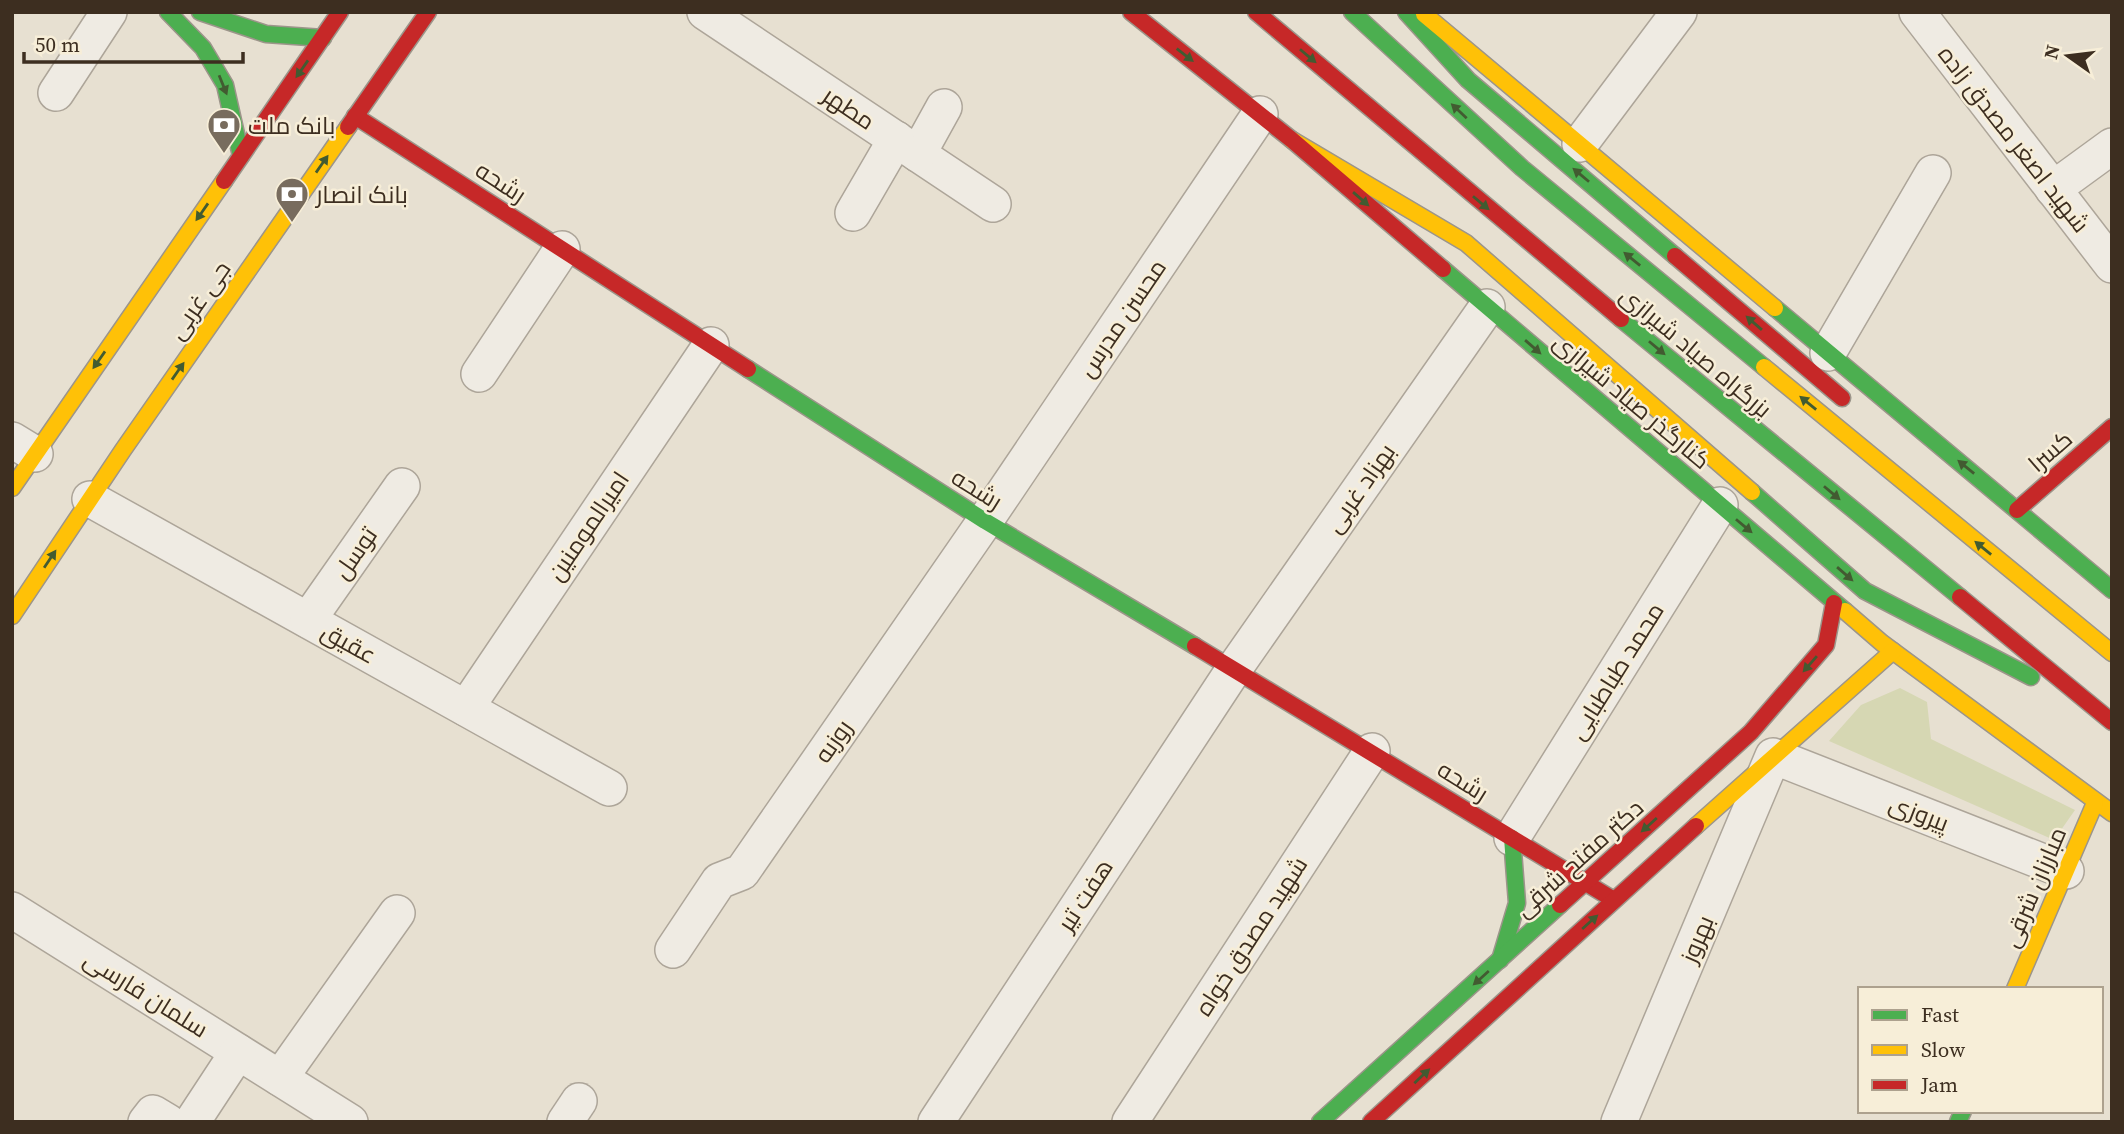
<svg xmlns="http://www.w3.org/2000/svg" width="2124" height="1134" font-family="'Source Serif 4',Cairo,serif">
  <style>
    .green { fill: #d6d7b3 }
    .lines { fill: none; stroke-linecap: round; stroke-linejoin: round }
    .street-casing { stroke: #ada599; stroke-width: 38 }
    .fast-casing { stroke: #9c958a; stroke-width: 19 }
    .slow-casing { stroke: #9c958a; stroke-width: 19 }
    .jam-casing { stroke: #9c958a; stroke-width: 19 }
    .street { stroke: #efebe3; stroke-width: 35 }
    .fast { stroke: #4caf50; stroke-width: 16 }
    .slow { stroke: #ffc107; stroke-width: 16 }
    .jam { stroke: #c62828; stroke-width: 16 }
    .oneway { fill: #425b31 }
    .labels { text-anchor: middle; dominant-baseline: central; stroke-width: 5; stroke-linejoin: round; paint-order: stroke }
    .street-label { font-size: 24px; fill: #3d2e20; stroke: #f7eed8 }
    .poi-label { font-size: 24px; fill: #3d2e20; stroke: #f7eed8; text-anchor: start }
  </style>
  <rect width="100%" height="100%" fill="#e7e0d1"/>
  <polygon class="green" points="1900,688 1927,702 1931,739 2075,810 2054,840 1829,741 1861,705"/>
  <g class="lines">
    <defs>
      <g id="street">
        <polyline points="705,12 993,204"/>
        <polyline points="1917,12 2112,265"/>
        <polyline points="56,93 109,12"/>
        <polyline points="1580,144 1679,12"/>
        <polyline points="918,154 944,107"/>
        <polyline points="2053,189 2112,146"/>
        <polyline points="853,213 896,139"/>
        <polyline points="1828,353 1933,173"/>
        <polyline points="479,374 562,249"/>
        <polyline points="12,440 35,454"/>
        <polyline points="90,499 609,788"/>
        <polyline points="308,620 402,486"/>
        <polyline points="466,708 711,345"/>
        <polyline points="1512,838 1720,505"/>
        <polyline points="12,910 350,1122"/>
        <polyline points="673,950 719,881 742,872 985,521 1260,114"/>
        <polyline points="280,1078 397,913"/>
        <polyline points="146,1122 153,1113 168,1122"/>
        <polyline points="192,1122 238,1052"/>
        <polyline points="565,1122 579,1101"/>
        <polyline points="936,1122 1234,669 1487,307"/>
        <polyline points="1130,1122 1372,751"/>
        <polyline points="1619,1122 1773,756 2066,871"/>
      </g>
      <g id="fast">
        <polyline points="168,12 203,48 225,85 241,156"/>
        <polyline points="200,12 266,34 323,38"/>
        <polyline points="1352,12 1522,168 1764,367"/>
        <polyline points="1406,12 1468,80 1675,256"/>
        <polyline points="1443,269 1845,611"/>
        <polyline points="1775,308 2112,590"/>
        <polyline points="1621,319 1960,597"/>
        <polyline points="748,369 985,521 1195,646"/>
        <polyline points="1752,492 1865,591 2031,677"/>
        <polyline points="1500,960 1517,903 1512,838"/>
        <polyline points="1320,1122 1560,905"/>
        <polyline points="1958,1122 1963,1111"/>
      </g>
      <g id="slow">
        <polyline points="1424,14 1775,308"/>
        <polyline points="1292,140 1466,243 1752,492"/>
        <polyline points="1764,367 2112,653"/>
        <polyline points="12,488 224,181"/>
        <polyline points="1845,611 1882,643 2112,813"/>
        <polyline points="12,616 123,450 348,127"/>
        <polyline points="1696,826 1893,651"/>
        <polyline points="2015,989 2095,803"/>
      </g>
      <g id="jam">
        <polyline points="1131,12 1292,140 1443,269"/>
        <polyline points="1256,12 1621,319"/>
        <polyline points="355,116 748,369"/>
        <polyline points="348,127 428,12"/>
        <polyline points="224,181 340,12"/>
        <polyline points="1675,256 1842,398"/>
        <polyline points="2017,510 2112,427"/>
        <polyline points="1960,597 2112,722"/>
        <polyline points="1195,646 1614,900"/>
        <polyline points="1560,905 1751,732 1826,645 1834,603"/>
        <polyline points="1371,1122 1696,826"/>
      </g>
    </defs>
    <use href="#street" class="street-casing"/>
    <use href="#fast" class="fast-casing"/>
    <use href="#slow" class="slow-casing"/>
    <use href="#jam" class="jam-casing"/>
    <use href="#street" class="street"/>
    <use href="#fast" class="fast"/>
    <use href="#slow" class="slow"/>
    <use href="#jam" class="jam"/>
  </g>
  <defs><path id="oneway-solid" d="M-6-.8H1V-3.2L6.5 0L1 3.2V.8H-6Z" transform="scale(1.75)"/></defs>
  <g class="oneway">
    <use href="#oneway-solid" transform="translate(1185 55) rotate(38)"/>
    <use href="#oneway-solid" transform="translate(1308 56) rotate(40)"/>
    <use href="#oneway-solid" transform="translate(302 69) rotate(125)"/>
    <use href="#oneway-solid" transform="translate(223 85) rotate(68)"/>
    <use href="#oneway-solid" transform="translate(1459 111) rotate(-137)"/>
    <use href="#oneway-solid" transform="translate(322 164) rotate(-55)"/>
    <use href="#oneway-solid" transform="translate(1581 175) rotate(-140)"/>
    <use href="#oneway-solid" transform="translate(1361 199) rotate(41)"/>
    <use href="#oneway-solid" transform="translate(1481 203) rotate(40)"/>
    <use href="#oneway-solid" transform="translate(202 212) rotate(125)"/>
    <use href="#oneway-solid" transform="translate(1632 259) rotate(-141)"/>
    <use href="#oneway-solid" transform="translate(1754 323) rotate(-139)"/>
    <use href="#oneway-solid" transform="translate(1533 347) rotate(41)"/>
    <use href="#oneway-solid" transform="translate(1657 348) rotate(40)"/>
    <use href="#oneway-solid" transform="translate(99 360) rotate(125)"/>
    <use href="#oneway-solid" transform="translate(178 371) rotate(-55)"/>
    <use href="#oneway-solid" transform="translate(1808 403) rotate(-141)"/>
    <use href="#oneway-solid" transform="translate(1966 467) rotate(-141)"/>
    <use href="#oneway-solid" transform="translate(1832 493) rotate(40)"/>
    <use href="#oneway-solid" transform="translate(1744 526) rotate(40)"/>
    <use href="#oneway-solid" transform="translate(1983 548) rotate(-141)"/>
    <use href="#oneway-solid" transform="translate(50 559) rotate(-56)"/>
    <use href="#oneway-solid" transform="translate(1845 574) rotate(41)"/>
    <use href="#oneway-solid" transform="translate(1810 664) rotate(131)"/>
    <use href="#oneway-solid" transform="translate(1649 825) rotate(138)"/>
    <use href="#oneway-solid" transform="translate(1590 922) rotate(-42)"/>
    <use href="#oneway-solid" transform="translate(1481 978) rotate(138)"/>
    <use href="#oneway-solid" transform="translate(1422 1076) rotate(-43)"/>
  </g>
  <defs>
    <symbol id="bank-pin" viewBox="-11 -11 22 30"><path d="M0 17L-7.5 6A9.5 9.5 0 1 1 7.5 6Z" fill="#786c5e" stroke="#f7eed8"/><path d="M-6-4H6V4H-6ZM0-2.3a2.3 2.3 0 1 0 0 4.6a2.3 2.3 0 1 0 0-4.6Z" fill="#fff"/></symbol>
  </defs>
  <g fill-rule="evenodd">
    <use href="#bank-pin" x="205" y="106" width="38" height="52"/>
    <use href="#bank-pin" x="273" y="175" width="38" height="52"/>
  </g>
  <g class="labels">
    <g class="street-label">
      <text transform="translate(849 108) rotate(34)">مطهر</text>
      <text transform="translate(2014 139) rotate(52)">شهید اصغر مصدق زاده</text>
      <text transform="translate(501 182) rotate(33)">رشحه</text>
      <text transform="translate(199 300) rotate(-55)">جی غربی</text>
      <text transform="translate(1122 318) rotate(-56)">محسن مدرس</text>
      <text transform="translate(1696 352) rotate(40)">بزرگراه صیاد شیرازی</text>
      <text transform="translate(1632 401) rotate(40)">کنارگذر صیاد شیرازی</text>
      <text transform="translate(2050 451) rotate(-41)">کسرا</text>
      <text transform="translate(1360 488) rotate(-55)">بهزاد غربی</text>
      <text transform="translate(977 489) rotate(32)">رشحه</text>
      <text transform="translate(588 526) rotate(-56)">امیرالمومنین</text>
      <text transform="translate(355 553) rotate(-55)">توسل</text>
      <text transform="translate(349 643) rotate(29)">عقیق</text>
      <text transform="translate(1616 671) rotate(-58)">محمد طباطبایی</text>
      <text transform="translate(833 741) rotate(-55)">روزبه</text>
      <text transform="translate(1463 781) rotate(32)">رشحه</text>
      <text transform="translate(1919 813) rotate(21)">پیروزی</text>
      <text transform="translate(1579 858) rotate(-42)">دکتر مفتح شرقی</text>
      <text transform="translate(2034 887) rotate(-67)">مبارزان شرقی</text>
      <text transform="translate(1085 895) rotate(-57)">هفت تیر</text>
      <text transform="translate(1251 936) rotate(-57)">شهید مصدق خواه</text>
      <text transform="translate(1697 939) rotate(-67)">بهروز</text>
      <text transform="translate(146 994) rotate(32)">سلمان فارسی</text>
    </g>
    <g class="poi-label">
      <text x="248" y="125">بانک ملت</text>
      <text x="316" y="194">بانک انصار</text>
    </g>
  </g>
  <rect width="2124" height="1134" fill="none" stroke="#3d2e20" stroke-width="28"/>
  <rect x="1858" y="987" width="245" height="126" fill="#f7eed8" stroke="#ada18e" stroke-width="2"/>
  <rect x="1872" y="1010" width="35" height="10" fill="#4caf50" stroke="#ada18e" stroke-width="2"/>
  <text x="1921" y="1022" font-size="21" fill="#3d2e20">Fast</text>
  <rect x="1872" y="1045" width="35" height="10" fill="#ffc107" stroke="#ada18e" stroke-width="2"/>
  <text x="1921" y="1057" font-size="21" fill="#3d2e20">Slow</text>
  <rect x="1872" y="1080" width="35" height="10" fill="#c62828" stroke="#ada18e" stroke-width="2"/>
  <text x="1921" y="1092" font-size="21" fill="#3d2e20">Jam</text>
  <g transform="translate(2068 56) rotate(284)" stroke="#f7eed8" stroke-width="5" paint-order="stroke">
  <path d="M0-5L12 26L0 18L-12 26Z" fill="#3d2e20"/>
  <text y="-10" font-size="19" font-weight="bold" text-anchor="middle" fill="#3d2e20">N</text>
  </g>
  <path d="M24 52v10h219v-10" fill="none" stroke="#3d2e20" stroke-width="3.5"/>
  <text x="35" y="52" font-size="21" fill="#3d2e20" stroke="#f7eed8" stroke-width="5" paint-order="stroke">50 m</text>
</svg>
